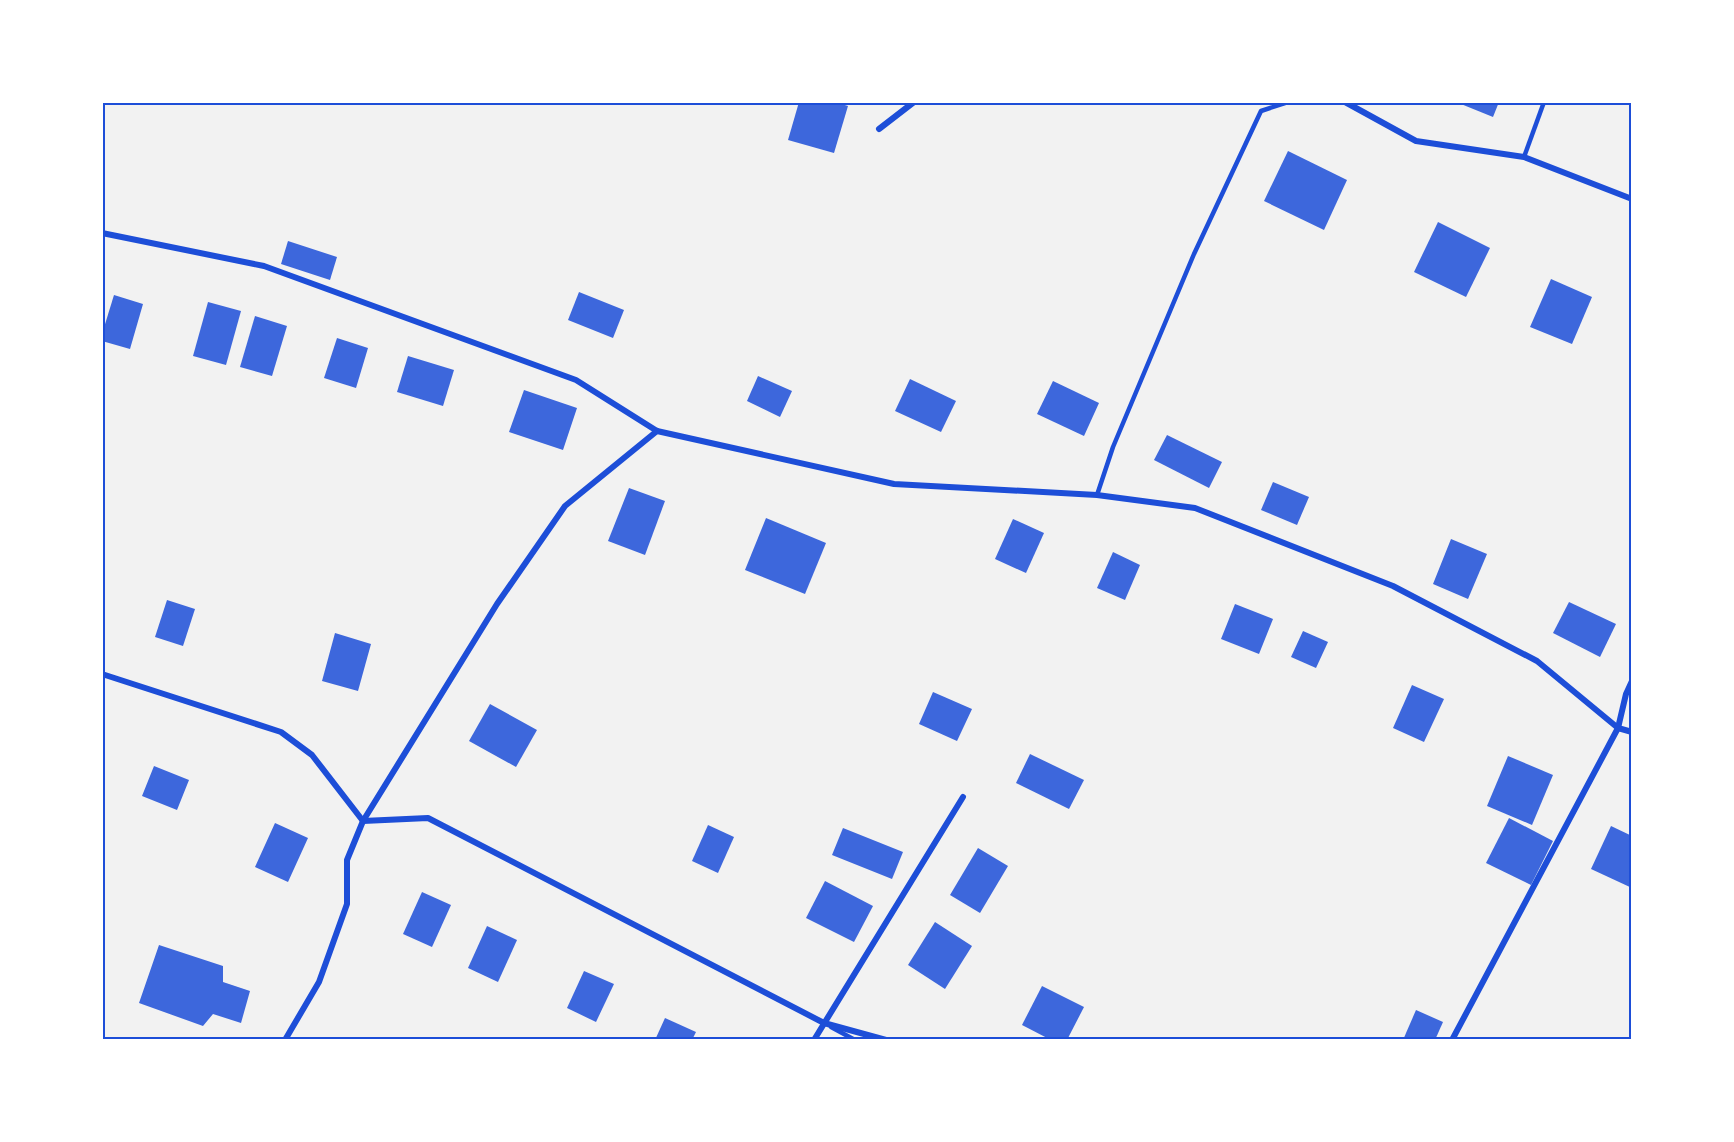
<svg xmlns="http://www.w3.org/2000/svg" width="1734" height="1142" font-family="Rubik,sans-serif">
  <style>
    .building { fill: #3d67dc }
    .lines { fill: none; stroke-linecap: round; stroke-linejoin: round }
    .service { stroke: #1d4ed8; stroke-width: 4.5 }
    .minor { stroke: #1d4ed8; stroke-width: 6 }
    .neatline { fill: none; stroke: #1d4ed8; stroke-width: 2 }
  </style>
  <rect width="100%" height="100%" fill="#f2f2f2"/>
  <g class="building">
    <polygon points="799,102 835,102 848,106 834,153 788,140"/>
    <polygon points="1456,102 1499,102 1493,117"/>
    <polygon points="1288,151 1347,180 1324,230 1264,201"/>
    <polygon points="1438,222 1490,248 1466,297 1414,272"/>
    <polygon points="288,241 337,257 330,280 281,264"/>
    <polygon points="1551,279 1592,297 1572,344 1530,327"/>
    <polygon points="579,292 624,310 613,338 568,320"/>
    <polygon points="114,295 143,304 130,349 102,341 102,334"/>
    <polygon points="208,302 241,311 226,365 193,356"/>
    <polygon points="255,316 287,326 272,376 240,367"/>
    <polygon points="337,338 368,348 356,388 324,378"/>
    <polygon points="408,356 454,370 443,406 397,392"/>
    <polygon points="758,376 792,391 780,417 747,401"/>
    <polygon points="910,379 956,401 941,432 895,411"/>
    <polygon points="1053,381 1099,403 1084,436 1037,414"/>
    <polygon points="524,390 577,408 563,450 509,432"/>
    <polygon points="1167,435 1222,462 1209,488 1154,460"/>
    <polygon points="1273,482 1309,497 1297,525 1261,510"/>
    <polygon points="629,488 665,501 645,555 608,541"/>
    <polygon points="766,518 826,543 805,594 745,570"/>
    <polygon points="1013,519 1044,533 1026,573 995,559"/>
    <polygon points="1451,539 1487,554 1468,599 1433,584"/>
    <polygon points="1113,552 1140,565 1125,600 1097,588"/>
    <polygon points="167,600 195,609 183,646 155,637"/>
    <polygon points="1569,602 1616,624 1600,657 1553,633"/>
    <polygon points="1235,604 1273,619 1259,654 1221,639"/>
    <polygon points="1303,631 1328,642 1316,668 1291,657"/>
    <polygon points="335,633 371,644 358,691 322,681"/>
    <polygon points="1412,685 1444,699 1424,742 1393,728"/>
    <polygon points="933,692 972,709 957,741 919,724"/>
    <polygon points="490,704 537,730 516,767 469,741"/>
    <polygon points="1030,754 1084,780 1069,809 1016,783"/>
    <polygon points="1508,756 1553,775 1532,825 1487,806"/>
    <polygon points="154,766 189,780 177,810 142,796"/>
    <polygon points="1509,818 1553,841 1531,885 1486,863"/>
    <polygon points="275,823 308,838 288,882 255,867"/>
    <polygon points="708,825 734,837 718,873 692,861"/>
    <polygon points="1611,826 1632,836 1632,888 1591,869"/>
    <polygon points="843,828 903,852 892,879 832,855"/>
    <polygon points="978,848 1008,866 980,913 950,895"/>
    <polygon points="825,881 873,906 854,942 806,918"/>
    <polygon points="422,892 451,905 432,947 403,934"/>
    <polygon points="935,922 972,946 945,989 908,965"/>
    <polygon points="487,926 517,940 498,982 468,968"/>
    <polygon points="159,945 223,966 223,982 250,991 241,1023 213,1014 203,1026 139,1003"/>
    <polygon points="584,971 614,984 596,1022 567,1008"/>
    <polygon points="1042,986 1084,1007 1067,1040 1051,1040 1022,1025"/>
    <polygon points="1416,1010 1443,1022 1435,1040 1403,1040"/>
    <polygon points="665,1018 696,1032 692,1040 655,1040"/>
  </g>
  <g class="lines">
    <g class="service">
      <polyline points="1524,157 1544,102"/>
      <polyline points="1097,495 1113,447 1194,254 1261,111 1288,102"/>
      <polyline points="831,1027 855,1040"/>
    </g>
    <g class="minor">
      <polyline points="1345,102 1416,141 1524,157 1632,199"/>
      <polyline points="879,129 914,102"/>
      <polyline points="102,233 264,266 576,380 657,431 894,484 1097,495 1195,508 1393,586 1537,661 1618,728 1632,732"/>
      <polyline points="102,674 281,732 312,755 363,821 428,818 824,1023 886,1040"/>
      <polyline points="285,1040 319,982 347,904 347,860 363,821 497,604 565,506 657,431"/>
      <polyline points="814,1040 963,797"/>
      <polyline points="1452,1040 1618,728 1626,694 1632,681"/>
    </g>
  </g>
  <rect width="1734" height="1142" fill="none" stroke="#ffffff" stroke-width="207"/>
  <rect x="104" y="104" width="1526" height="934" class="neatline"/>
</svg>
